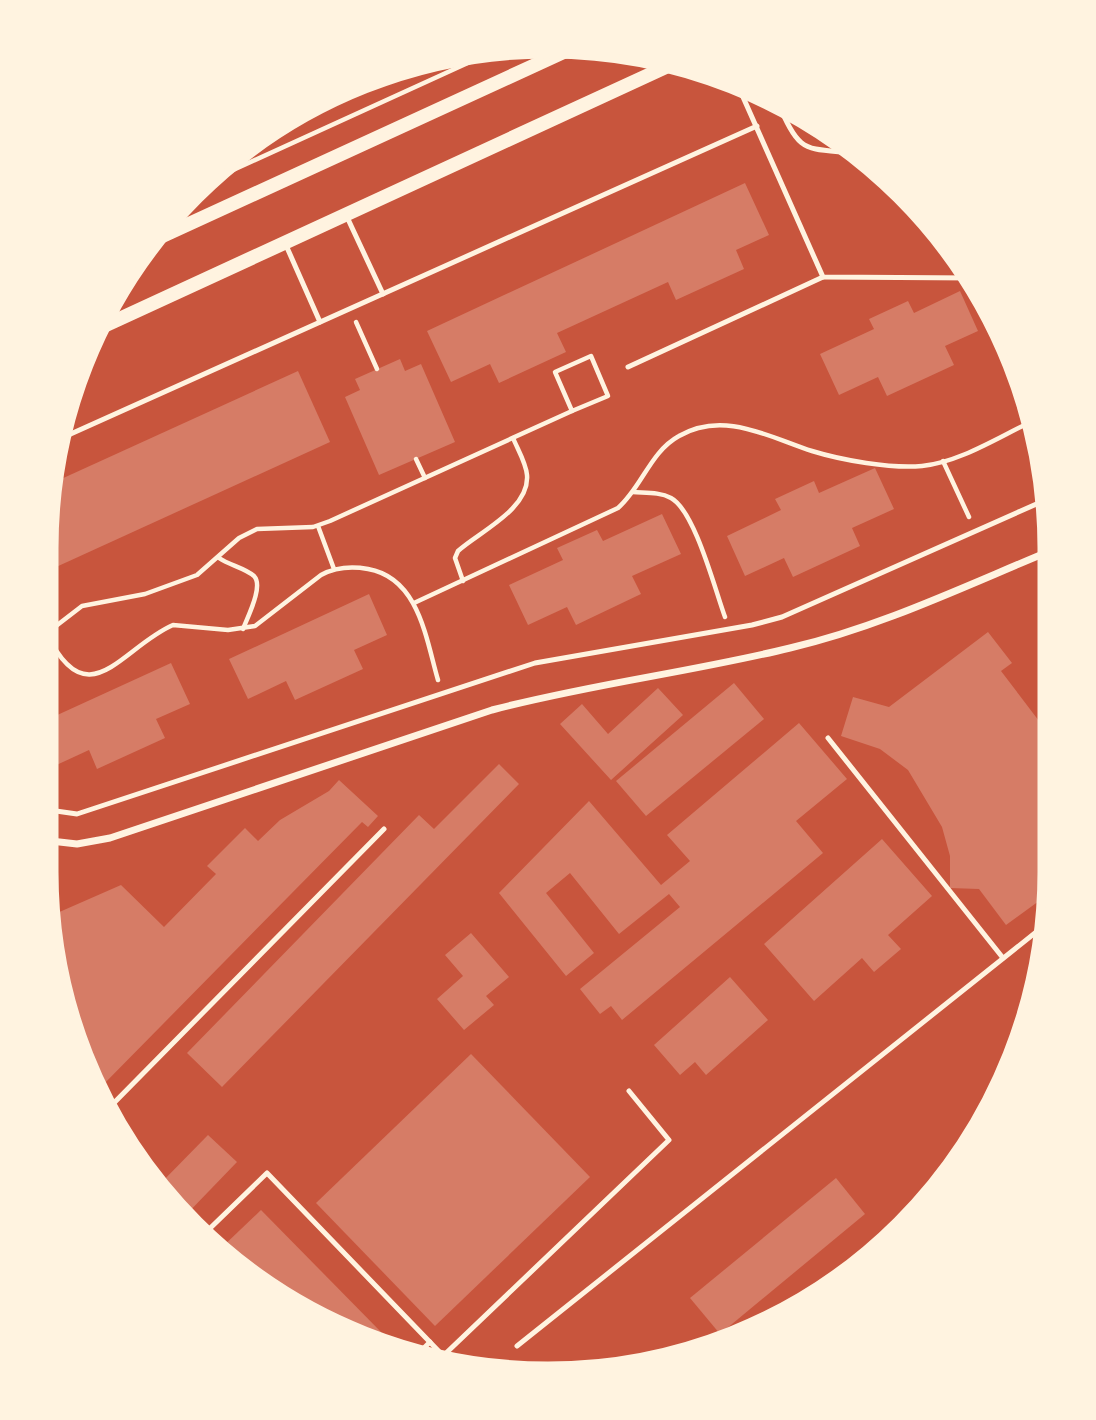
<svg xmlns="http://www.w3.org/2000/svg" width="1096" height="1420" font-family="Literata,serif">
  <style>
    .building { fill: #d67c66 }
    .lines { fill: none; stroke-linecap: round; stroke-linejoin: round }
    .path { stroke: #fff3e0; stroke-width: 4.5 }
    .service { stroke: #fff3e0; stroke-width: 5 }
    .minor { stroke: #fff3e0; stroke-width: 7 }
    .secondary { stroke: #fff3e0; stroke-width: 14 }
    .rim { fill: none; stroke: #fff3e0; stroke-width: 9 }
  </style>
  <rect width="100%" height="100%" fill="#c8553d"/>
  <g class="building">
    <polygon points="394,69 315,108 313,103 355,80"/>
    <polygon points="745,183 769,235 736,250 744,269 676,300 668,282 557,333 566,352 499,383 490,364 451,382 427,331"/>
    <polygon points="960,291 978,331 945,346 954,365 887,396 878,377 839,395 820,354 874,329 869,319 908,301 914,313"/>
    <polygon points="400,359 405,371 421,364 455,442 379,475 345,397 360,390 355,379"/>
    <polygon points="298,371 330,442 43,573 43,515 48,485"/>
    <polygon points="875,468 894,509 852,528 860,546 793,577 784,558 745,576 727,536 781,510 775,499 814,481 819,493"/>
    <polygon points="662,514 681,554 632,576 641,594 576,625 567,607 528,625 509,585 563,560 557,548 597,530 603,541"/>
    <polygon points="369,594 387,635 354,650 363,669 295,700 286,681 248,699 229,659"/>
    <polygon points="988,632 1012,663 1001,671 1039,721 1050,713 1050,893 1006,925 979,889 950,888 950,856 942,827 908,770 880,749 841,736 853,697 889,707"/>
    <polygon points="171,663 190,704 156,719 165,738 97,769 89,750 50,768 42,752 42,722"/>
    <polygon points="734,683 764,719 646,816 616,781"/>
    <polygon points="658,688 683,715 611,780 560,724 582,704 608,734"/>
    <polygon points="799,723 847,779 796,821 823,853 622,1020 611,1006 600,1014 580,989 680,907 669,894 619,934 570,873 546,893 594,953 566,976 499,893 589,801 661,885 690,861 667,835"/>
    <polygon points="499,764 519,784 222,1087 187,1053 419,815 434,829"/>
    <polygon points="339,780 378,816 368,827 362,822 96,1092 59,1003 48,917 121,885 164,927 216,874 207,866 245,828 258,841 280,820 329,791"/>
    <polygon points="882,839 932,896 888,935 901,949 874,972 862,958 814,1001 764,944"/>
    <polygon points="471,933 509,977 486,996 494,1005 464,1030 437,999 463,976 445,955"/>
    <polygon points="730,977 768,1020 706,1075 695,1062 680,1075 654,1045"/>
    <polygon points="471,1054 590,1177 435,1326 316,1203"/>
    <polygon points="208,1135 237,1162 182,1219 157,1187"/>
    <polygon points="836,1178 865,1214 720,1334 690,1298"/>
    <polygon points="261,1210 381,1332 371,1342 295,1310 218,1251"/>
  </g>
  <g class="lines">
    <g class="path">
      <polyline points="209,181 505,46"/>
      <polyline points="356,322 377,369"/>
      <polygon points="591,356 608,396 572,411 555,372"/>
      <polyline points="416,459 425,478"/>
      <polyline points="943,461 969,517"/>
      <path d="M 633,492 C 646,493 660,492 671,498 C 695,511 715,590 725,617"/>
      <polyline points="318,526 334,569"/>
      <path d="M 219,558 C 229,565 245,568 254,576 C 264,586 247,618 243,629"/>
      <path d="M 463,581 L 455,558 L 458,551 C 479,532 530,509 527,475 C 526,463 518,450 513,438"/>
      <path d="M 414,603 L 618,508 C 642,487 650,452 679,436 C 723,410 769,437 812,451 C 841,460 891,469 922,466 C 961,462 1000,436 1035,420"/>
      <path d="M 47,634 C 88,719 122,647 173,625 L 228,630 L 255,626 L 321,575 C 336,567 351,566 368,569 C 419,578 426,639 438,680"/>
      <polyline points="43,636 82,606 145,594 197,575 239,538 257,529 313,527 330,521 572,411"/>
    </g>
    <g class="service">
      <polyline points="735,79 823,277 974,278"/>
      <path d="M 776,99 C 802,157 801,147 862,154"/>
      <polyline points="347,217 383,294"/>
      <polyline points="285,243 320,322"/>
      <polyline points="628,367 823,277"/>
      <polyline points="55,441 757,126"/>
      <polyline points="828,738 1003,958"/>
      <polyline points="42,809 77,814 535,663 752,625 782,617 1050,498"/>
      <polyline points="105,1112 384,829"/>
      <polyline points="200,1238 267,1173 452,1365"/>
      <polyline points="517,1346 1050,921"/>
      <polyline points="443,1356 669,1140 629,1091"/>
      <polyline points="413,1359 430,1342"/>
    </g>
    <path class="minor" d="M 42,840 L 77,844 L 110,838 L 492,710 C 591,684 692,672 790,648 C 880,627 965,586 1050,551"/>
    <g class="secondary">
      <polyline points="143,245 579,45"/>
      <polyline points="91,332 679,61"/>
    </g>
  </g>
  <path d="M0 0H1096V1420H0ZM548 54H548A494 494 0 0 1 1042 548V872A494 494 0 0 1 548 1366H548A494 494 0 0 1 54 872V548A494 494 0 0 1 548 54Z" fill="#fff3e0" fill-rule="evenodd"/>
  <path class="rim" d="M548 54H548A494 494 0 0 1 1042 548V872A494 494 0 0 1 548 1366H548A494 494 0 0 1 54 872V548A494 494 0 0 1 548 54Z"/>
</svg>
